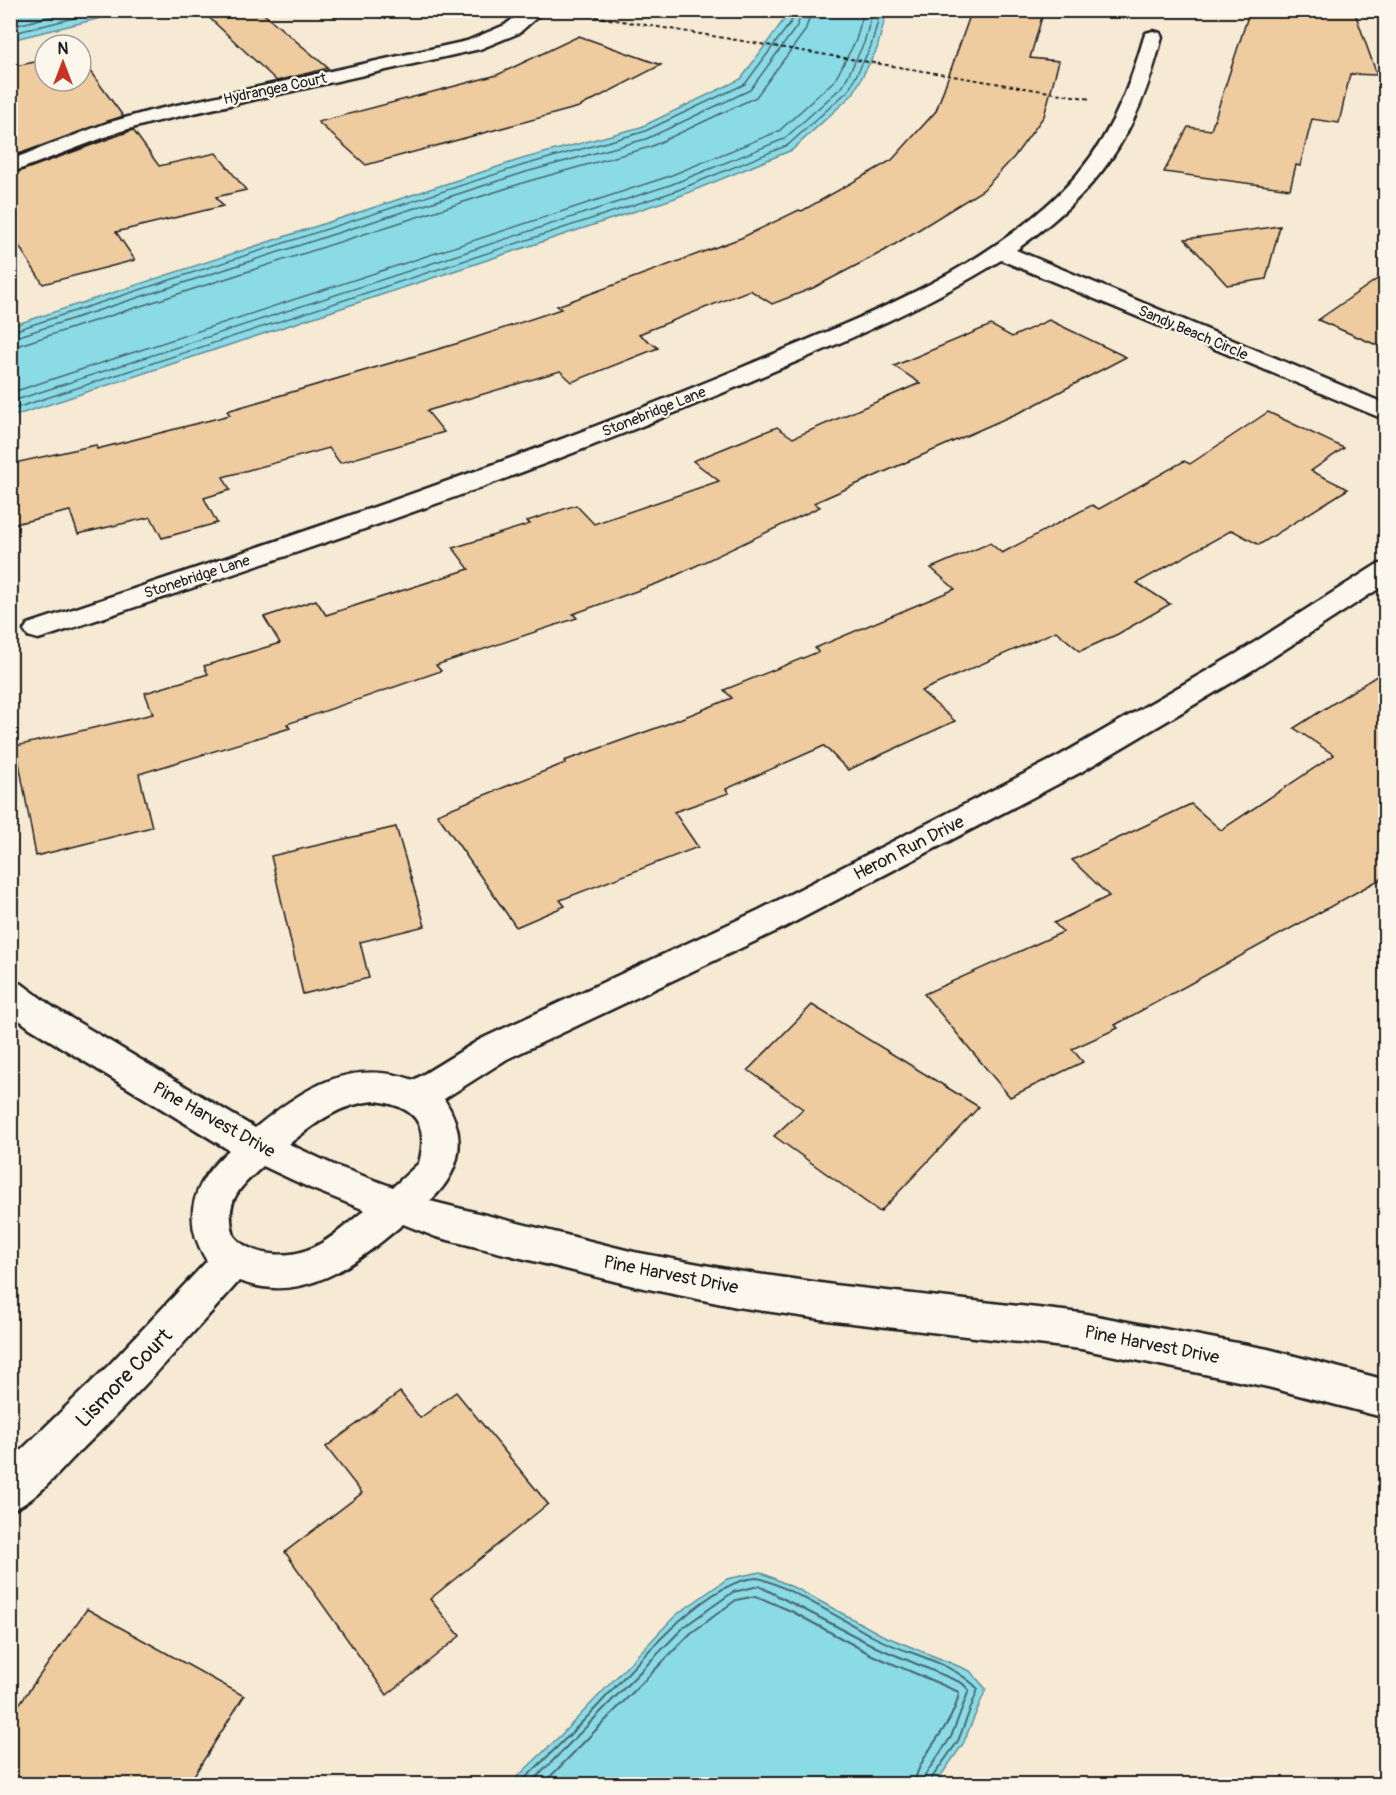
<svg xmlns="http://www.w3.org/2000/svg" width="1396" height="1795" font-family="Pangolin,sans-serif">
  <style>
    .water { fill: #8bdbe7; stroke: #5f8f96; stroke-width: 1.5 }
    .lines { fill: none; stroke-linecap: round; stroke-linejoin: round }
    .shore-far1 { stroke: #48686d; stroke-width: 1.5 }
    .shore { stroke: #48686d; stroke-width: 2 }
    .building { fill: #efcba0; stroke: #1c1c1c; stroke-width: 1.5 }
    .minor-casing { stroke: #1c1c1c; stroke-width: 5 }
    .path { stroke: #1c1c1c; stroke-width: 2; stroke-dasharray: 4 3; stroke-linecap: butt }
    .minor { fill: #fbf7ec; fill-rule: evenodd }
    .labels { text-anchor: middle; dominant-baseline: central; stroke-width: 4.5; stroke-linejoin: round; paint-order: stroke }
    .far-street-label { font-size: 15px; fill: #1c1c1c; stroke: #fbf7ec }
    .street-label { font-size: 18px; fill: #1c1c1c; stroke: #fbf7ec }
    .near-street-label { font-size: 21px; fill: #1c1c1c; stroke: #fbf7ec }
  </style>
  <rect width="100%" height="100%" fill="#f7ead5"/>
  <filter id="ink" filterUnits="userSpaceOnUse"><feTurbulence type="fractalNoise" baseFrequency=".0167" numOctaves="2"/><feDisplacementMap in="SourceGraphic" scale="12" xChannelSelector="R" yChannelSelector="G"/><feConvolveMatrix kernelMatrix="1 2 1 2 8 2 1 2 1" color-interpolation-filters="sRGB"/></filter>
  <g filter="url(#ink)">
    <g class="water">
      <polygon points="11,10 130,10 130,11 11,40"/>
      <polygon points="790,11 887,11 877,49 853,94 792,150 675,198 11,417 11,326 522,159 641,127 741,79"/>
      <polygon points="760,1572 801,1591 882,1635 970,1671 986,1689 963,1744 935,1784 510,1784 561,1735 676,1615 727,1579"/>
    </g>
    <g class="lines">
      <g class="shore-far1">
        <polyline points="10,27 75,10"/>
        <polyline points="10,34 106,10"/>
        <polyline points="10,332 524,165 643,132 745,84 791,22 795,10"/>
        <polyline points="10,339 526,172 646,139 750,90 797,26 803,10"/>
        <polyline points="10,348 529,181 650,147 756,97 805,31 812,10"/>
        <polyline points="10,393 667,177 779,131 835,80 856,40 864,10"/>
        <polyline points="10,402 670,185 784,139 843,86 864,43 873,10"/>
        <polyline points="10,410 673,192 788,145 849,90 871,46 881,10"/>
      </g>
      <g class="shore">
        <path d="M 519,1784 C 543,1761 567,1738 590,1714 C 627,1676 702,1581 756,1578 C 772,1578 851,1624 870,1635 C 904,1654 951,1660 978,1689 L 958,1741 L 931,1779 L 930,1784"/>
        <polyline points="530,1784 685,1626 733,1592 759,1586 876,1647 962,1683 969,1690 951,1737 925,1775 923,1784"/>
        <path d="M 543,1784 L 691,1633 L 736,1600 L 756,1596 L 791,1611 L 872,1655 L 959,1692 C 954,1728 921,1749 914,1784"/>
      </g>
    </g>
    <g class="building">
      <polygon points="201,10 259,10 328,68 277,81"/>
      <polygon points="972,10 1044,10 1030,58 1059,61 1044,116 1014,157 983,190 884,251 813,288 772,304 750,290 639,334 658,348 572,382 560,371 427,411 444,432 340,463 329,448 223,477 230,490 204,498 217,523 162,538 151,517 78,534 70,511 10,525 10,464 96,445 97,449 230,415 227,411 459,343 561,309 557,306 741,238 799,210 802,211 892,160 936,111"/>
      <polygon points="1250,10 1354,10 1377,75 1350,74 1339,123 1312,119 1300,166 1296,165 1290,189 1164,172 1188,127 1211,130"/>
      <polygon points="579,36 661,65 579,107 366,165 318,122 497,75"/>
      <polygon points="81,59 123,116 10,157 10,67 45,60 45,81 81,81"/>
      <polygon points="133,130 159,166 216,153 246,190 216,197 223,206 116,232 135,260 43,284 10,232 10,175"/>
      <polygon points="1280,226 1266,279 1227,285 1185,239"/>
      <polygon points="1386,273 1386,349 1318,320"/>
      <polygon points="1049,320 1126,357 1027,409 814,503 820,507 664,581 573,614 577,618 436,665 441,671 287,724 290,728 139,774 152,827 36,856 16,746 153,714 145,693 208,674 204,666 280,643 264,617 316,600 326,615 469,569 453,548 530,524 527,521 576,505 594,524 719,481 693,461 777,427 793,438 920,383 894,366 991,325 1012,337"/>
      <polygon points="1268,412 1344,448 1311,471 1348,489 1259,545 1232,530 1137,583 1170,604 1118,634 1080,651 1056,631 921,691 955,721 848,770 824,746 726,789 729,793 674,812 698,847 560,900 565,906 516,927 437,814 565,763 564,761 662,726 732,698 724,690 818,652 815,648 955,589 931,568 990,543 1002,553 1092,505 1099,509 1184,461 1190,464"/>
      <polygon points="1386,670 1386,876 1115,1025 1118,1028 1072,1049 1083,1062 1010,1097 924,994 1063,932 1054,923 1109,896 1072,860 1191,804 1221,830 1334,755 1294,728"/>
      <polygon points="396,827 425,926 360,942 369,978 303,994 271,856"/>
      <polygon points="812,1005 979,1107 880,1212 774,1136 803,1109 748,1070"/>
      <polygon points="400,1392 420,1418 456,1392 548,1504 430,1599 460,1636 387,1695 285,1552 362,1493 326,1447"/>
      <polygon points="87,1609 244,1696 188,1785 10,1785 10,1717"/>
    </g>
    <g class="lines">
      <defs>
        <g id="minor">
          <polygon points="524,10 545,10 519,33 480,49 154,122 121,131 10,173 10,160 107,123 150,111 467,41 505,25"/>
          <path d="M 1153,31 L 1160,33 L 1162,37 C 1136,139 1101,188 1016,250 L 1386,404 L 1386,420 L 1001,260 C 917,313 823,350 732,389 C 508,484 278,559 48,636 L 38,639 L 28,636 L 24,630 L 28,624 C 269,544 509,465 743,367 C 853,320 975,277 1062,191 C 1106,147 1127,96 1144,37 L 1146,33 Z"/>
          <path d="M 1386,563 L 1386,584 L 1256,668 L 1081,772 L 783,928 L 507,1059 L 444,1099 C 468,1136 462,1171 430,1201 L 634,1252 L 737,1271 L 834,1285 L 1081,1313 L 1268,1349 L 1386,1380 L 1386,1418 L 1268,1387 L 1081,1349 L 834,1321 L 737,1307 L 634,1286 L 436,1237 L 403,1224 C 355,1264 305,1305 239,1281 C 186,1341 133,1400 76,1455 C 56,1475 37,1500 10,1511 L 10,1461 L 109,1365 L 207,1261 C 180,1218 193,1182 229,1150 L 30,1028 L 10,1013 L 10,981 L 22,984 L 54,1008 L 255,1128 C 304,1088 349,1058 414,1080 L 481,1039 L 759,910 L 1059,756 L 1236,654 L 1376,565 ZM 375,1101 C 414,1106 430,1123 419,1163 L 393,1187 L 336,1166 L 289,1144 C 317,1122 339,1104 375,1101 ZM 263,1166 L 310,1188 L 365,1210 C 349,1222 331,1240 312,1248 C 288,1259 251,1257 234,1236 C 224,1201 238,1189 263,1166 Z"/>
        </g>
      </defs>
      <use href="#minor" class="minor-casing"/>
      <polyline class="path" points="574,13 1091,99"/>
      <use href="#minor" class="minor"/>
    </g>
  </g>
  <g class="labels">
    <g class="far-street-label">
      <text transform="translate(275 89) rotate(-12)">Hydrangea Court</text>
      <text transform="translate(1193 333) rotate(23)">Sandy Beach Circle</text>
      <text transform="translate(654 412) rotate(-22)">Stonebridge Lane</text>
      <text transform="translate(197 577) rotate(-18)">Stonebridge Lane</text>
    </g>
    <g class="street-label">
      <text transform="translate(909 848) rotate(-27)">Heron Run Drive</text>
      <text transform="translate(214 1120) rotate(29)">Pine Harvest Drive</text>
      <text transform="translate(671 1275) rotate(11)">Pine Harvest Drive</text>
      <text transform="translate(1152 1345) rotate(11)">Pine Harvest Drive</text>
    </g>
    <g class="near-street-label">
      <text transform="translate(124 1378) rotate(-46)">Lismore Court</text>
    </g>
  </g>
  <rect width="1396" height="1795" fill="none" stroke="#fbf7ec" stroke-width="36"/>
  <rect x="18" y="18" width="1360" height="1759" fill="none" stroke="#1c1c1c" stroke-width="2" filter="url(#ink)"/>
  <g transform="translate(63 63)"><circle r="28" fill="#fbf7ec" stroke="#a29f99" stroke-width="1.5"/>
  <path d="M0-4.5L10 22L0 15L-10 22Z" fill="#c8321e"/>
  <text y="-9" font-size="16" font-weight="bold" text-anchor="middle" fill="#1c1c1c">N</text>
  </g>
</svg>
